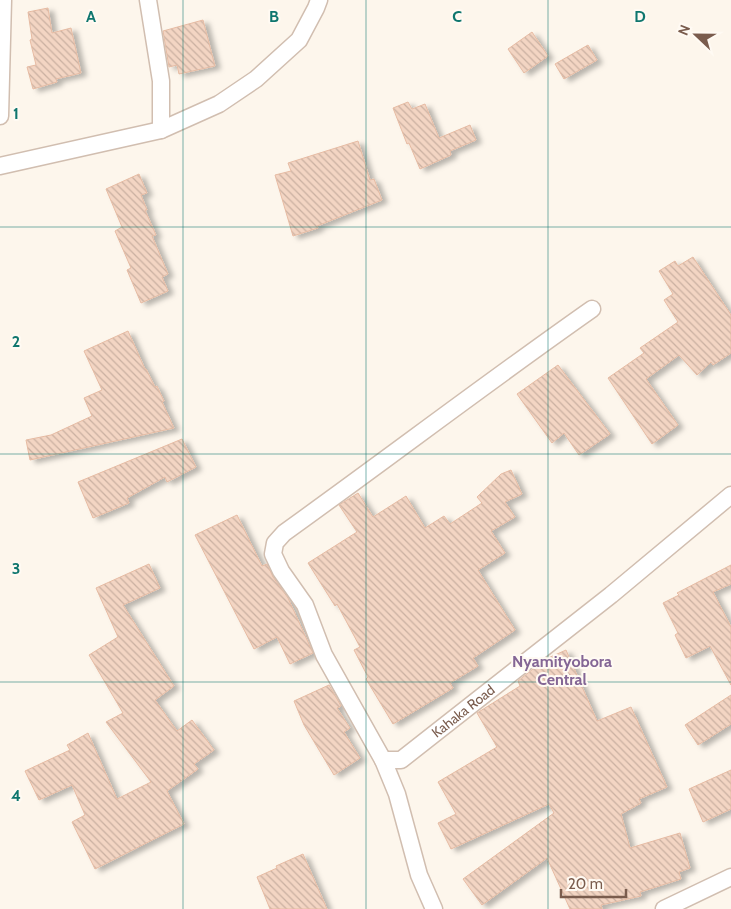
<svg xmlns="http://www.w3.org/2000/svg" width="731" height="909" font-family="Cabin,sans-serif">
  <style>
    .building { fill: url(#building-back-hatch); stroke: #e6bba3; filter: url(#shadow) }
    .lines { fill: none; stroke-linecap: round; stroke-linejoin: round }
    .minor-casing { stroke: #d1beb0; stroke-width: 19 }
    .minor { stroke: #fff; stroke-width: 16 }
    .grid { fill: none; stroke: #0f766e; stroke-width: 1; stroke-opacity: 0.55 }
    .labels { text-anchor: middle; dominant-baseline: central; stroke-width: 4; stroke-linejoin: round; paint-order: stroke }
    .street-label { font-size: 14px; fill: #7a5c4d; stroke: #fffaf3 }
    .quarter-label { font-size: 16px; font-weight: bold; fill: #846695; stroke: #fffaf3 }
    .grid-label { font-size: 16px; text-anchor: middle; font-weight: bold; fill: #0f766e; stroke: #fffaf3; stroke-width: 4; stroke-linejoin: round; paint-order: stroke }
  </style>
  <defs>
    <pattern id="building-back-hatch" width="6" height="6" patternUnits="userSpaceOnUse" patternTransform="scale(1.25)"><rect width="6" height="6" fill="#f3d5c3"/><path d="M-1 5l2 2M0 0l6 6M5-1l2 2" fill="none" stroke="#cab0a1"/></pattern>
    <filter id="shadow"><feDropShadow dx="5.5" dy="3" stdDeviation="2.5" flood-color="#0004"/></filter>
  </defs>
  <rect width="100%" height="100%" fill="#fdf6ec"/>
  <g class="building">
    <polygon points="48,8 52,33 71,28 81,73 56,79 57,82 33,89 27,67 36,65 30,40 32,39 28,12"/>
    <polygon points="203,20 215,66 179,74 177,65 169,67 163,31"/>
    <polygon points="532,32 548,56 524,73 508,49"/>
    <polygon points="588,45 597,60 564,79 555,64"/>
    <polygon points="408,102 412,109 425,104 439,138 470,125 476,140 450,151 451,155 420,169 409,143 407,144 393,108"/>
    <polygon points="358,141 370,180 374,179 382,200 317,226 318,228 293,236 275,175 291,171 288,163"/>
    <polygon points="139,174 147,193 141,195 147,210 145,210 156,235 152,236 168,274 162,277 168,291 141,303 127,270 131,268 115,231 122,227 106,189"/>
    <polygon points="693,257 731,315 731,353 713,365 711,362 697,375 679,355 646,379 678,425 652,444 608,378 644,353 640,348 678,322 664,300 673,294 659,271 675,261 678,266"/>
    <polygon points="128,331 145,369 146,369 155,387 157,386 164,401 162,402 174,428 30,460 26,440 51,435 92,416 84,398 102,390 84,351"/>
    <polygon points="558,365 610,434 579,455 564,433 552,443 517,394"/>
    <polygon points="182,439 196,467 167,482 165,477 127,498 129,503 93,518 78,482"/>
    <polygon points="511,470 522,494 505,502 515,517 491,531 505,553 478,570 515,630 473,658 478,666 450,683 453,688 393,724 366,679 368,677 354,650 360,647 337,604 335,606 308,563 357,532 339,505 358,493 373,517 406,496 425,528 444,516 450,524 482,503 477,497 501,474"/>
    <polygon points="237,515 262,566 267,564 273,577 288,598 313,653 290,664 277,637 254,649 195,535"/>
    <polygon points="149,564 160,588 123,605 174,686 155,700 177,731 192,720 214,750 194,764 198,769 167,791 184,824 95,869 72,822 85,815 72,785 39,800 25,771 70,750 67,745 88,733 117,799 151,782 106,722 123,713 89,655 118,637 96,588"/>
    <polygon points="731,565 731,584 713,592 731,627 731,685 710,646 686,658 675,635 678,633 663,603 679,595 677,593"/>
    <polygon points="566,650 597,721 631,707 667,787 639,799 641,803 621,814 630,848 680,833 690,868 679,872 681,879 640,892 641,896 601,905 602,909 570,909 547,858 482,905 463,879 554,813 549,804 451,849 438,823 456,814 438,782 497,747 477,713 520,686 518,681 533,669 542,664 542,662 546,659"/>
    <polygon points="329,685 341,706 337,708 350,728 344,732 360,758 334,775 304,725 294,701"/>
    <polygon points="731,695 731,724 698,745 685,725"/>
    <polygon points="731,770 731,809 703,822 689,789"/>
    <polygon points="303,854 327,909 270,909 257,877 277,868 276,866"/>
  </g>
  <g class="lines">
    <defs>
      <g id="minor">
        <polyline points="148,0 161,81 161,130"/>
        <polyline points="0,116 3,0"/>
        <polyline points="0,166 161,130 219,104 256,79 299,40 316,8 319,0"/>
        <path d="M 383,760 L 324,655 L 305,605 L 281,571 L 273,554 L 275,543 L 284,533 C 387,459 488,382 592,309"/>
        <path id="s1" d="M 434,909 L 419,875 L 397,794 L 383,760 L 401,760 L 611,595 L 731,495"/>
        <polyline points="664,909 731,877"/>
      </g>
    </defs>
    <use href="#minor" class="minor-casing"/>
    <use href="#minor" class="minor"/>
  </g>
  <path class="grid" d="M 183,0 L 183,909M 366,0 L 366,909M 548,0 L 548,909M 0,227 L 731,227M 0,454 L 731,454M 0,682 L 731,682"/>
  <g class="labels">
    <g class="street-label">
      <text stroke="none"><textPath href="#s1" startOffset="255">Kahaka Road</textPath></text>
    </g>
    <g class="quarter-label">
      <text x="562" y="661">Nyamityobora<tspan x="562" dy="18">Central</tspan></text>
    </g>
  </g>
  <g class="grid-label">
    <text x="91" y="22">A</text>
    <text x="274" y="22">B</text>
    <text x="457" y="22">C</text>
    <text x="640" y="22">D</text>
    <text x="16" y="119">1</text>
    <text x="16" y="347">2</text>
    <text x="16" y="574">3</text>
    <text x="16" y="801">4</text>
  </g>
  <g transform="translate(696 35) rotate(292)" stroke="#fffaf3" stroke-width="4" paint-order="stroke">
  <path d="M0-4L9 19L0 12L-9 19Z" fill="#7a5c4d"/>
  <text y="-8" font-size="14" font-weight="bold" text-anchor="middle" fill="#7a5c4d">N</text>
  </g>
  <path d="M561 889v8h65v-8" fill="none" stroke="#7a5c4d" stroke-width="2.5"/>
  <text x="568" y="889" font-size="15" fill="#7a5c4d" stroke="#fffaf3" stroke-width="4" paint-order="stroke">20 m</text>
</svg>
